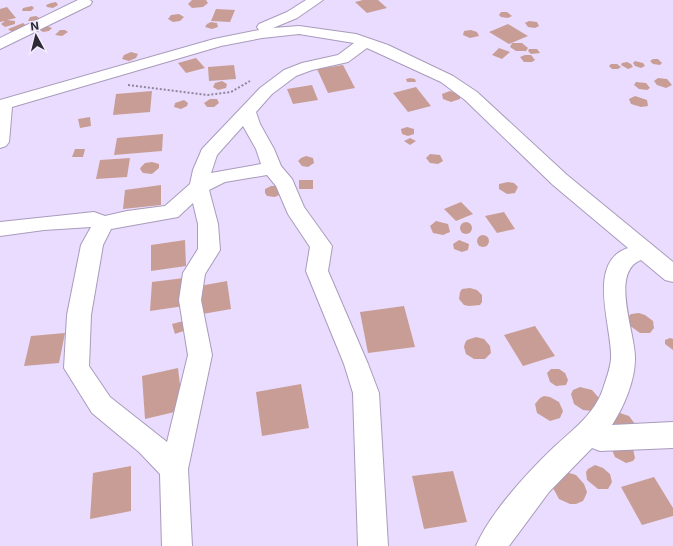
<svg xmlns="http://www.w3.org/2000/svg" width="673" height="546" font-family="Inter,sans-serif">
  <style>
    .building { fill: #c89d95 }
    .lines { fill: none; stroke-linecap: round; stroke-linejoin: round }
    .minor-casing { stroke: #a99bbc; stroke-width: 2 }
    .path { stroke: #90869e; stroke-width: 2; stroke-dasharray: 2 2; stroke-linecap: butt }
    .minor { fill: #fff; fill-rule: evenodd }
  </style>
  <rect width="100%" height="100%" fill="#eadcfe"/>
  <g class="building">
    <polygon points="192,0 206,0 208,3 203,7 192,8 188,4"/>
    <polygon points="363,0 378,0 387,8 367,13 355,2"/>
    <polygon points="51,3 56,2 58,5 53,8 47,7 46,5"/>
    <polygon points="32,6 34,8 31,11 22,11 23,8"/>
    <polygon points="7,7 16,18 7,20 15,21 15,24 5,27 1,24 5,21 0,22 0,9"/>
    <polygon points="216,9 235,10 230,22 211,21"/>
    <polygon points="501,12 507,12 512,16 508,18 501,17 499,15"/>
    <polygon points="179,14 184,17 180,21 173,22 168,19 171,15"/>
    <polygon points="36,16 41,19 36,22 28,21 30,17"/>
    <polygon points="529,21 537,22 539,26 535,28 528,27 525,23"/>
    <polygon points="211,22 217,23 218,27 212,29 205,27 207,24"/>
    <polygon points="23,23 28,27 13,33 8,29"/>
    <polygon points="508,24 528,36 509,44 489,32"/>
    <polygon points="43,27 47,26 52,28 49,31 43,32 40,30"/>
    <polygon points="60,30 65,30 68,32 62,36 55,35"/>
    <polygon points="471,30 477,32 479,36 470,38 463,35 464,31"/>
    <polygon points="512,43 522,43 528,48 526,51 516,51 510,47"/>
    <polygon points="499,48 510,52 502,59 492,55"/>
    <polygon points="529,49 537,49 540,53 531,54 528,51"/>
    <polygon points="131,52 138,54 136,58 129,61 122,59 124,55"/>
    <polygon points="525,55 531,55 535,60 532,62 524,62 520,57"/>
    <polygon points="196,58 205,68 186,73 178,63"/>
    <polygon points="653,59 658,59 662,63 660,65 653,64 650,61"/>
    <polygon points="635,61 643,63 645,66 641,68 635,66 633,63"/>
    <polygon points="627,62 631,64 633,67 628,69 621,65 622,63"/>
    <polygon points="611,64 617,64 621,67 618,69 612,69 609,66"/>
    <polygon points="234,65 236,79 209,81 208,67"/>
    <polygon points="343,65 355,88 328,93 317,69"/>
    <polygon points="410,78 415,79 416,82 407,82 406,79"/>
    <polygon points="658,78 667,79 672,85 666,88 657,85 654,81"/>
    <polygon points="222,81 227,84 226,88 218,90 213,87 215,83"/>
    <polygon points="636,82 646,83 650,88 647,90 639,89 634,85"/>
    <polygon points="312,85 318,100 293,104 287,89"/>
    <polygon points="416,87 431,106 408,112 393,93"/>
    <polygon points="152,91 150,112 113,115 116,94"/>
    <polygon points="450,91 460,95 460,99 451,102 443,99 442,94"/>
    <polygon points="635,96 647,100 648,106 641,107 631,104 629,99"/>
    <polygon points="210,99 217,99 219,103 214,107 207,107 204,103"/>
    <polygon points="184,100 188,103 187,106 181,109 174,107 175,103"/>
    <polygon points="90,117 91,126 80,128 78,119"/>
    <polygon points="407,127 414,129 414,134 408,136 402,134 401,129"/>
    <polygon points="163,134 162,151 114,155 117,138"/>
    <polygon points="410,138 416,141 410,145 404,141"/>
    <polygon points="75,149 85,149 83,157 72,157"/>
    <polygon points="430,154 440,155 443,161 438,164 430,163 426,158"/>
    <polygon points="306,156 313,158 314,163 308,167 302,166 298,161 301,158"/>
    <polygon points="130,158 127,177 96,179 100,160"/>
    <polygon points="152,162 159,164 159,168 152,174 143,173 140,169 141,167 145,163"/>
    <rect x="299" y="180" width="14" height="9"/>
    <polygon points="508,182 514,183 518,187 515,193 507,194 499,189 499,184"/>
    <polygon points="161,185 161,205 123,209 125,190"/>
    <polygon points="271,186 277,186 281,194 275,197 267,196 265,193 265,189"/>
    <polygon points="461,202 473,214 456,221 444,209"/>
    <polygon points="504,212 515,229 497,233 485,216"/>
    <polygon points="436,221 448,224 450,232 443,235 433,233 430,226"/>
    <circle cx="466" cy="228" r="6"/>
    <circle cx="483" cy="241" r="6"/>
    <polygon points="185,240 186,266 151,271 151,245"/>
    <polygon points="459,240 469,244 468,250 462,252 454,249 453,244"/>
    <polygon points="184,278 184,306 150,311 152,282"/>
    <polygon points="227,281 231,309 197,315 194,287"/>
    <polygon points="470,288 477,290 482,295 482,302 480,305 469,306 464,305 459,299 460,292 462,289"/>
    <polygon points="404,306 415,347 368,353 360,312"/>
    <polygon points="639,313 645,315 653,321 654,328 650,333 640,333 629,325 628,317 631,314"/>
    <polygon points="187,320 189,329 175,334 172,324"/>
    <polygon points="535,326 555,356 523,366 504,335"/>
    <polygon points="65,333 59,363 24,366 31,336"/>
    <polygon points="476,337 484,339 490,346 491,353 485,359 474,359 466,354 464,347 465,343 467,340"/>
    <polygon points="670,338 673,339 673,350 665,344 665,340"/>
    <polygon points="178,368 183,410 145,419 142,376"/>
    <polygon points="551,369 559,369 565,373 568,380 566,385 556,386 550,382 547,373"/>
    <polygon points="301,384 309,428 262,436 256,392"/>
    <polygon points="580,387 592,390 599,398 600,402 592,411 583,410 574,404 571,394 573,390"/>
    <polygon points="544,396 550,397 559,402 563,411 560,418 550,421 537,413 535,404 540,398"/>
    <polygon points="620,413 629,416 635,424 614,426 612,422 617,414"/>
    <polygon points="633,449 635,458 633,461 626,463 615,457 612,450"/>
    <polygon points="595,465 603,468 610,474 612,482 608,489 598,489 587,480 586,472 588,469"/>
    <polygon points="131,466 131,511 90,519 93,473"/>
    <polygon points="453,471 467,522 424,529 412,476"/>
    <polygon points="566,472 576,475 584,484 587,492 585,497 583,501 576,504 570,504 559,499 553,488"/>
    <polygon points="654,477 673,508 673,516 642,525 621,487"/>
  </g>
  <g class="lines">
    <defs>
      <g id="minor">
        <polygon points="78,0 90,0 92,2 90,5 0,49 0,38"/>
        <path d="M 306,0 L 323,0 L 297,18 L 273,28 L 299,26 L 356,34 L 388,45 L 453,76 L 477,92 L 567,175 L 673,262 L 673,282 L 665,280 L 641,260 C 609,272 636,334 635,359 C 635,380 624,407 612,425 L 673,422 L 673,448 L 600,451 L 592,448 L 549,492 L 509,546 L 476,546 C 490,513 527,473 553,448 C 572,430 594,415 603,389 C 606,379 610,370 611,359 C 613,329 585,262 628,248 L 553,185 L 465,100 L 441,82 L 367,48 L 348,62 L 312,70 L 296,76 L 272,94 L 256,112 L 260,124 L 274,149 L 281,166 L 292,179 L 304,207 L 332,246 L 328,271 L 368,364 L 379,393 L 388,546 L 358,546 L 353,393 L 344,364 L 306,271 L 310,247 L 288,214 L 276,186 L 267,175 L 225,182 L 209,190 L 218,224 L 220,250 L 205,274 L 201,300 L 212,355 L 188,469 L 192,546 L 162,546 L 160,474 L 139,452 L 92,413 L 64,368 L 67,315 L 81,245 L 91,227 L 44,230 L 0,236 L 0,222 L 94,212 L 105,216 L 127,211 L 165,206 L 190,184 L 193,170 L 202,149 L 260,88 L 284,70 L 302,63 L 338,55 L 354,43 L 299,34 L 262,38 L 221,46 L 12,107 L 9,142 L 6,146 L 0,148 L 0,100 L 214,39 L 259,30 L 257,27 L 259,24 L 287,12 ZM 243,126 L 256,149 L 261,164 L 211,173 L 217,155 ZM 193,203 L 198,224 L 198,249 L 183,273 L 179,300 L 188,355 L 167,442 L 110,397 L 89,366 L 91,315 L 103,245 L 111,229 L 178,217 Z"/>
      </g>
    </defs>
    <use href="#minor" class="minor-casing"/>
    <polyline class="path" points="128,85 208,95 231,92 250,81"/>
    <use href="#minor" class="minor"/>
  </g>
  <g transform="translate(36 36) rotate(353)" stroke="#f3edfb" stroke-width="3" paint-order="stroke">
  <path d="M0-3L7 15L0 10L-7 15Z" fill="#2e2936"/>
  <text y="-6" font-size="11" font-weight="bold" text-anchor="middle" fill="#2e2936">N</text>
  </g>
</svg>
